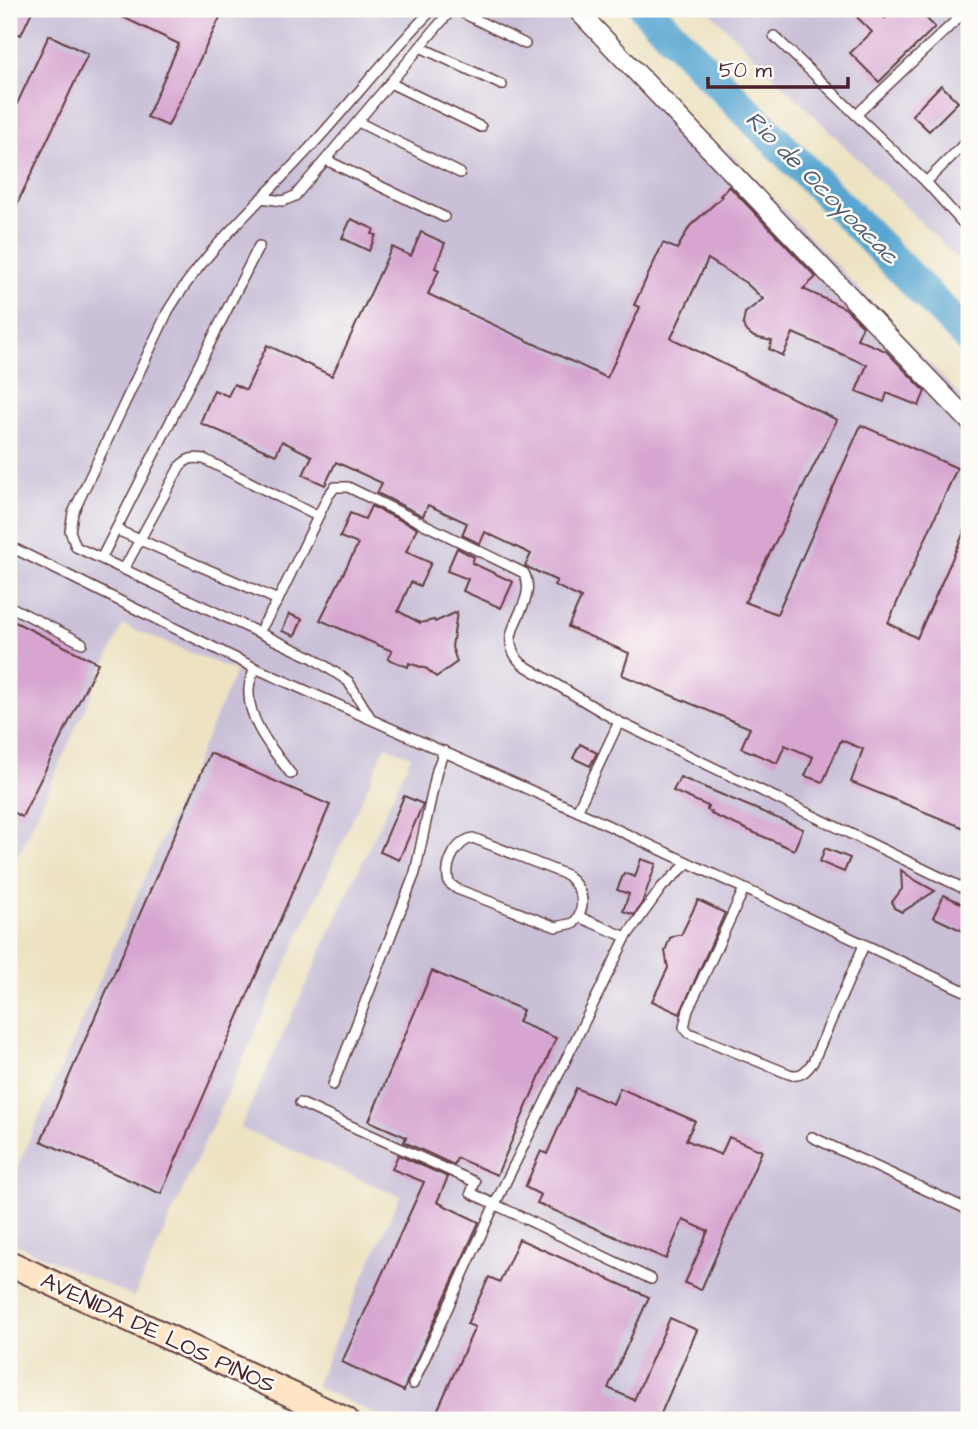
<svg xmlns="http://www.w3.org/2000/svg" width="978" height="1429" font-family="'Architects Daughter',sans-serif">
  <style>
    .industrial { fill: #c9bfd7 }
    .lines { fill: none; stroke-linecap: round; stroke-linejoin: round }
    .river { stroke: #58a6d1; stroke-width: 33 }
    .building { fill: #d7a5d0 }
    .lane-casing { stroke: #623c42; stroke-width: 12 }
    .street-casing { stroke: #623c42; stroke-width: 21 }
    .secondary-casing { stroke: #623c42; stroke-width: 28 }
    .lane { stroke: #fff; stroke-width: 9 }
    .street { stroke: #fff; stroke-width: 18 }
    .secondary { stroke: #fde5c5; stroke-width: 24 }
    .labels { text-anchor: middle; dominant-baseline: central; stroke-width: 5; stroke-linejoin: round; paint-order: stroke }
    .street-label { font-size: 23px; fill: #4a1f2b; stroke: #fdfcf7 }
    .water-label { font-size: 24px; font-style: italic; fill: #505c76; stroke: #fdfcf7 }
  </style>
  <rect width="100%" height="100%" fill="#fdfcf7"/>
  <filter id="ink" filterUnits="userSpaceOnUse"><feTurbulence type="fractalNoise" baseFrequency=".0143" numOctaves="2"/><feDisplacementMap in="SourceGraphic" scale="14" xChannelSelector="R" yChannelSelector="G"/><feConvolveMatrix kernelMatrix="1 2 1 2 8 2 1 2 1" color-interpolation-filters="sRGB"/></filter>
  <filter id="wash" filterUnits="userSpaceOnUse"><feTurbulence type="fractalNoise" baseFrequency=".00686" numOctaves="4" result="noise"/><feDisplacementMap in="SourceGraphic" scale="28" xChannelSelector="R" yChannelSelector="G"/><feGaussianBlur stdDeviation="1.57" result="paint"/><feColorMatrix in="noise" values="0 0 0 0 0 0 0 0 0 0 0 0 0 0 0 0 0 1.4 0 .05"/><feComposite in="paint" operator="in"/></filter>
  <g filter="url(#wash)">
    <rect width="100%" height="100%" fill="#ede3c3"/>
    <g class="industrial">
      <polygon points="9,9 558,9 709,160 727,150 969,405 969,1420 388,1420 315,1386 400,1196 240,1128 411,756 386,746 134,1297 9,1241 9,1186 236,671 123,625 9,875"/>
      <polygon points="707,9 969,9 969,270"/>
    </g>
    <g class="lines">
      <polyline class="river" points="646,9 969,338"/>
    </g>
    <g id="blocks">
      <g class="building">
        <polygon points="9,9 33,9 21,35 9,30"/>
        <polygon points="106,9 224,9 168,126 147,117 179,44"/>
        <polygon points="849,9 875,9 885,18 894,9 934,9 926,18 935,27 879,82 850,53 872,32"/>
        <polygon points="49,35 88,54 9,221 9,121"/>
        <polygon points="941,85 958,102 929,131 912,115"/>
        <polygon points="729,186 816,277 803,289 845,308 863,326 857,339 886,351 925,391 919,406 887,393 884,402 856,391 867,365 793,333 783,356 769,349 772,341 754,337 745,330 743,324 745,313 763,299 746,283 708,259 671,338 837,420 745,602 777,614 861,425 957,468 888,623 917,638 969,521 969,830 851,782 863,749 841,740 823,782 805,776 813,757 785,745 777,763 741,748 750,728 622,675 629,653 568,627 581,598 554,585 557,581 525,566 531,554 485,532 480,544 462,535 467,523 428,505 423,516 377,493 382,483 336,462 325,485 303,475 312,456 282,441 276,455 200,423 214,390 228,396 234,384 246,390 267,345 332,376 392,247 411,256 421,232 445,243 435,268 439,270 428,294 607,378 640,307 634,305 663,243 677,249 690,226 722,197 720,196"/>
        <polygon points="351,219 374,229 372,234 376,235 369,251 342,238"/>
        <polygon points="371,506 417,528 406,552 431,563 420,586 411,582 398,611 420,623 434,620 435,622 457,612 452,647 457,662 436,677 427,669 409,663 408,667 388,659 392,651 320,620 358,544 340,537 350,513 365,519"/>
        <polygon points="457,548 474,557 472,563 513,582 501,608 463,591 468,579 447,571"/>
        <polygon points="289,614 302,619 295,636 282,631"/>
        <polygon points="9,619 98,663 22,817 9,810"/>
        <polygon points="580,744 597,753 590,766 573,758"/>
        <polygon points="210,753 330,805 161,1194 41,1141"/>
        <polygon points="680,777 803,829 794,850 711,814 712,812 707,810 708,806 673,791"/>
        <polygon points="404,796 423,804 399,860 380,852"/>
        <polygon points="825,848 850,858 844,872 820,862"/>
        <polygon points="641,859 656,864 642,903 634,915 623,911 629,894 617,890 624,873 635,877"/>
        <polygon points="901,870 913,879 935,891 902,912 894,908 892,902 902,889"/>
        <polygon points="944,895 969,907 969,934 933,917"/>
        <polygon points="698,900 725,913 680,1014 652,1001 668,968 665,951 670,938 676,935 681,935"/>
        <polygon points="432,971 523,1010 518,1022 556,1038 497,1175 457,1158 454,1165 404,1142 406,1137 369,1121"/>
        <polygon points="576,1088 613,1104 620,1088 695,1121 686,1140 721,1155 729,1137 762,1151 701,1290 685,1283 708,1231 683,1220 666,1259 537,1203 541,1195 525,1187 541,1151 547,1154"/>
        <polygon points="398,1155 448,1177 437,1202 479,1222 407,1381 404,1391 342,1362 424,1182 392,1169"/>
        <polygon points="519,1239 649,1297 608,1388 634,1400 670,1318 697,1330 660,1416 656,1414 653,1420 433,1420 475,1327 467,1324 489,1277 500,1282"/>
      </g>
    </g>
  </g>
  <g filter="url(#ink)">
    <use href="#blocks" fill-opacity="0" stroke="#623c42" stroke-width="2"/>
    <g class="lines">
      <defs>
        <g id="lane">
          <polyline points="455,9 525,44"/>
          <polyline points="774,36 926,182 969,230"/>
          <polyline points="420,47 502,85"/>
          <polyline points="390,83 481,127"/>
          <polyline points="856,115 968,9"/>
          <polyline points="358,122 460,173"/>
          <polyline points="326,160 444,217"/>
          <polyline points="926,182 969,139"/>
          <polyline points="261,198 283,201 295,196 452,9"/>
          <polyline points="117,530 278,600"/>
          <polyline points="9,546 255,668 577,811 969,993"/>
          <polyline points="102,557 259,246"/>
          <path d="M 124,569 L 180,466 C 188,458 193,457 204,459 L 317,516"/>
          <polyline points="9,606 82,643"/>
          <path d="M 259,632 L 278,600 L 328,496 L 335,487 L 348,487 L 524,573 C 541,606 489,632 522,664 L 619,722 L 969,891"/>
          <path d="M 255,668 C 253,674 249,682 249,689 C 247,721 273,750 291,774"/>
          <path d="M 370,717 L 348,681 L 313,658 L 76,547 L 70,531 L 73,513 L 168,311 C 204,251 257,205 305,153 C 349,106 388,54 433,9"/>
          <polyline points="577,811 619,722"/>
          <path d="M 473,838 L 567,875 C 582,889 588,905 574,923 L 556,927 L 457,889 L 449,883 C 444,865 455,842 473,838 Z"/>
          <path d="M 744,889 L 688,1010 L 684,1027 L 689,1033 L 789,1074 C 801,1078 806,1071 813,1062 L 864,945"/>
          <polyline points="579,917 626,937"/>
          <polyline points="333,1085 415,873 437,770 444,751"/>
          <polyline points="300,1103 475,1182 471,1193 651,1279"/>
          <polyline points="812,1137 969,1210"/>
          <polyline points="413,1384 495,1204 626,937 662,887 688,863"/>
        </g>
        <polyline id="street" points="576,9 969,421"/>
        <polyline id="secondary" points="9,1263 346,1420"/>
      </defs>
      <use href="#lane" class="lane-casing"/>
      <use href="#street" class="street-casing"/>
      <use href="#secondary" class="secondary-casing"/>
      <use href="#lane" class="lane"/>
      <use href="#street" class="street"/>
      <use href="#secondary" class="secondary"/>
    </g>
  </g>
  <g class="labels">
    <g class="street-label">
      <text transform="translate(158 1333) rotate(25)">AVENIDA DE LOS PINOS</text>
    </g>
    <g class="water-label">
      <text transform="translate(822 188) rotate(45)">Rio de Ocoyoacac</text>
    </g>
  </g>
  <rect width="978" height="1429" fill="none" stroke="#fdfcf7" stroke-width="35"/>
  <path d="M708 77v10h140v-10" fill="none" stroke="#4a1f2b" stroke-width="3.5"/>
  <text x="719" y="77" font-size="21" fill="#4a1f2b" stroke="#fdfcf7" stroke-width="5" paint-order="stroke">50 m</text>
</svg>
